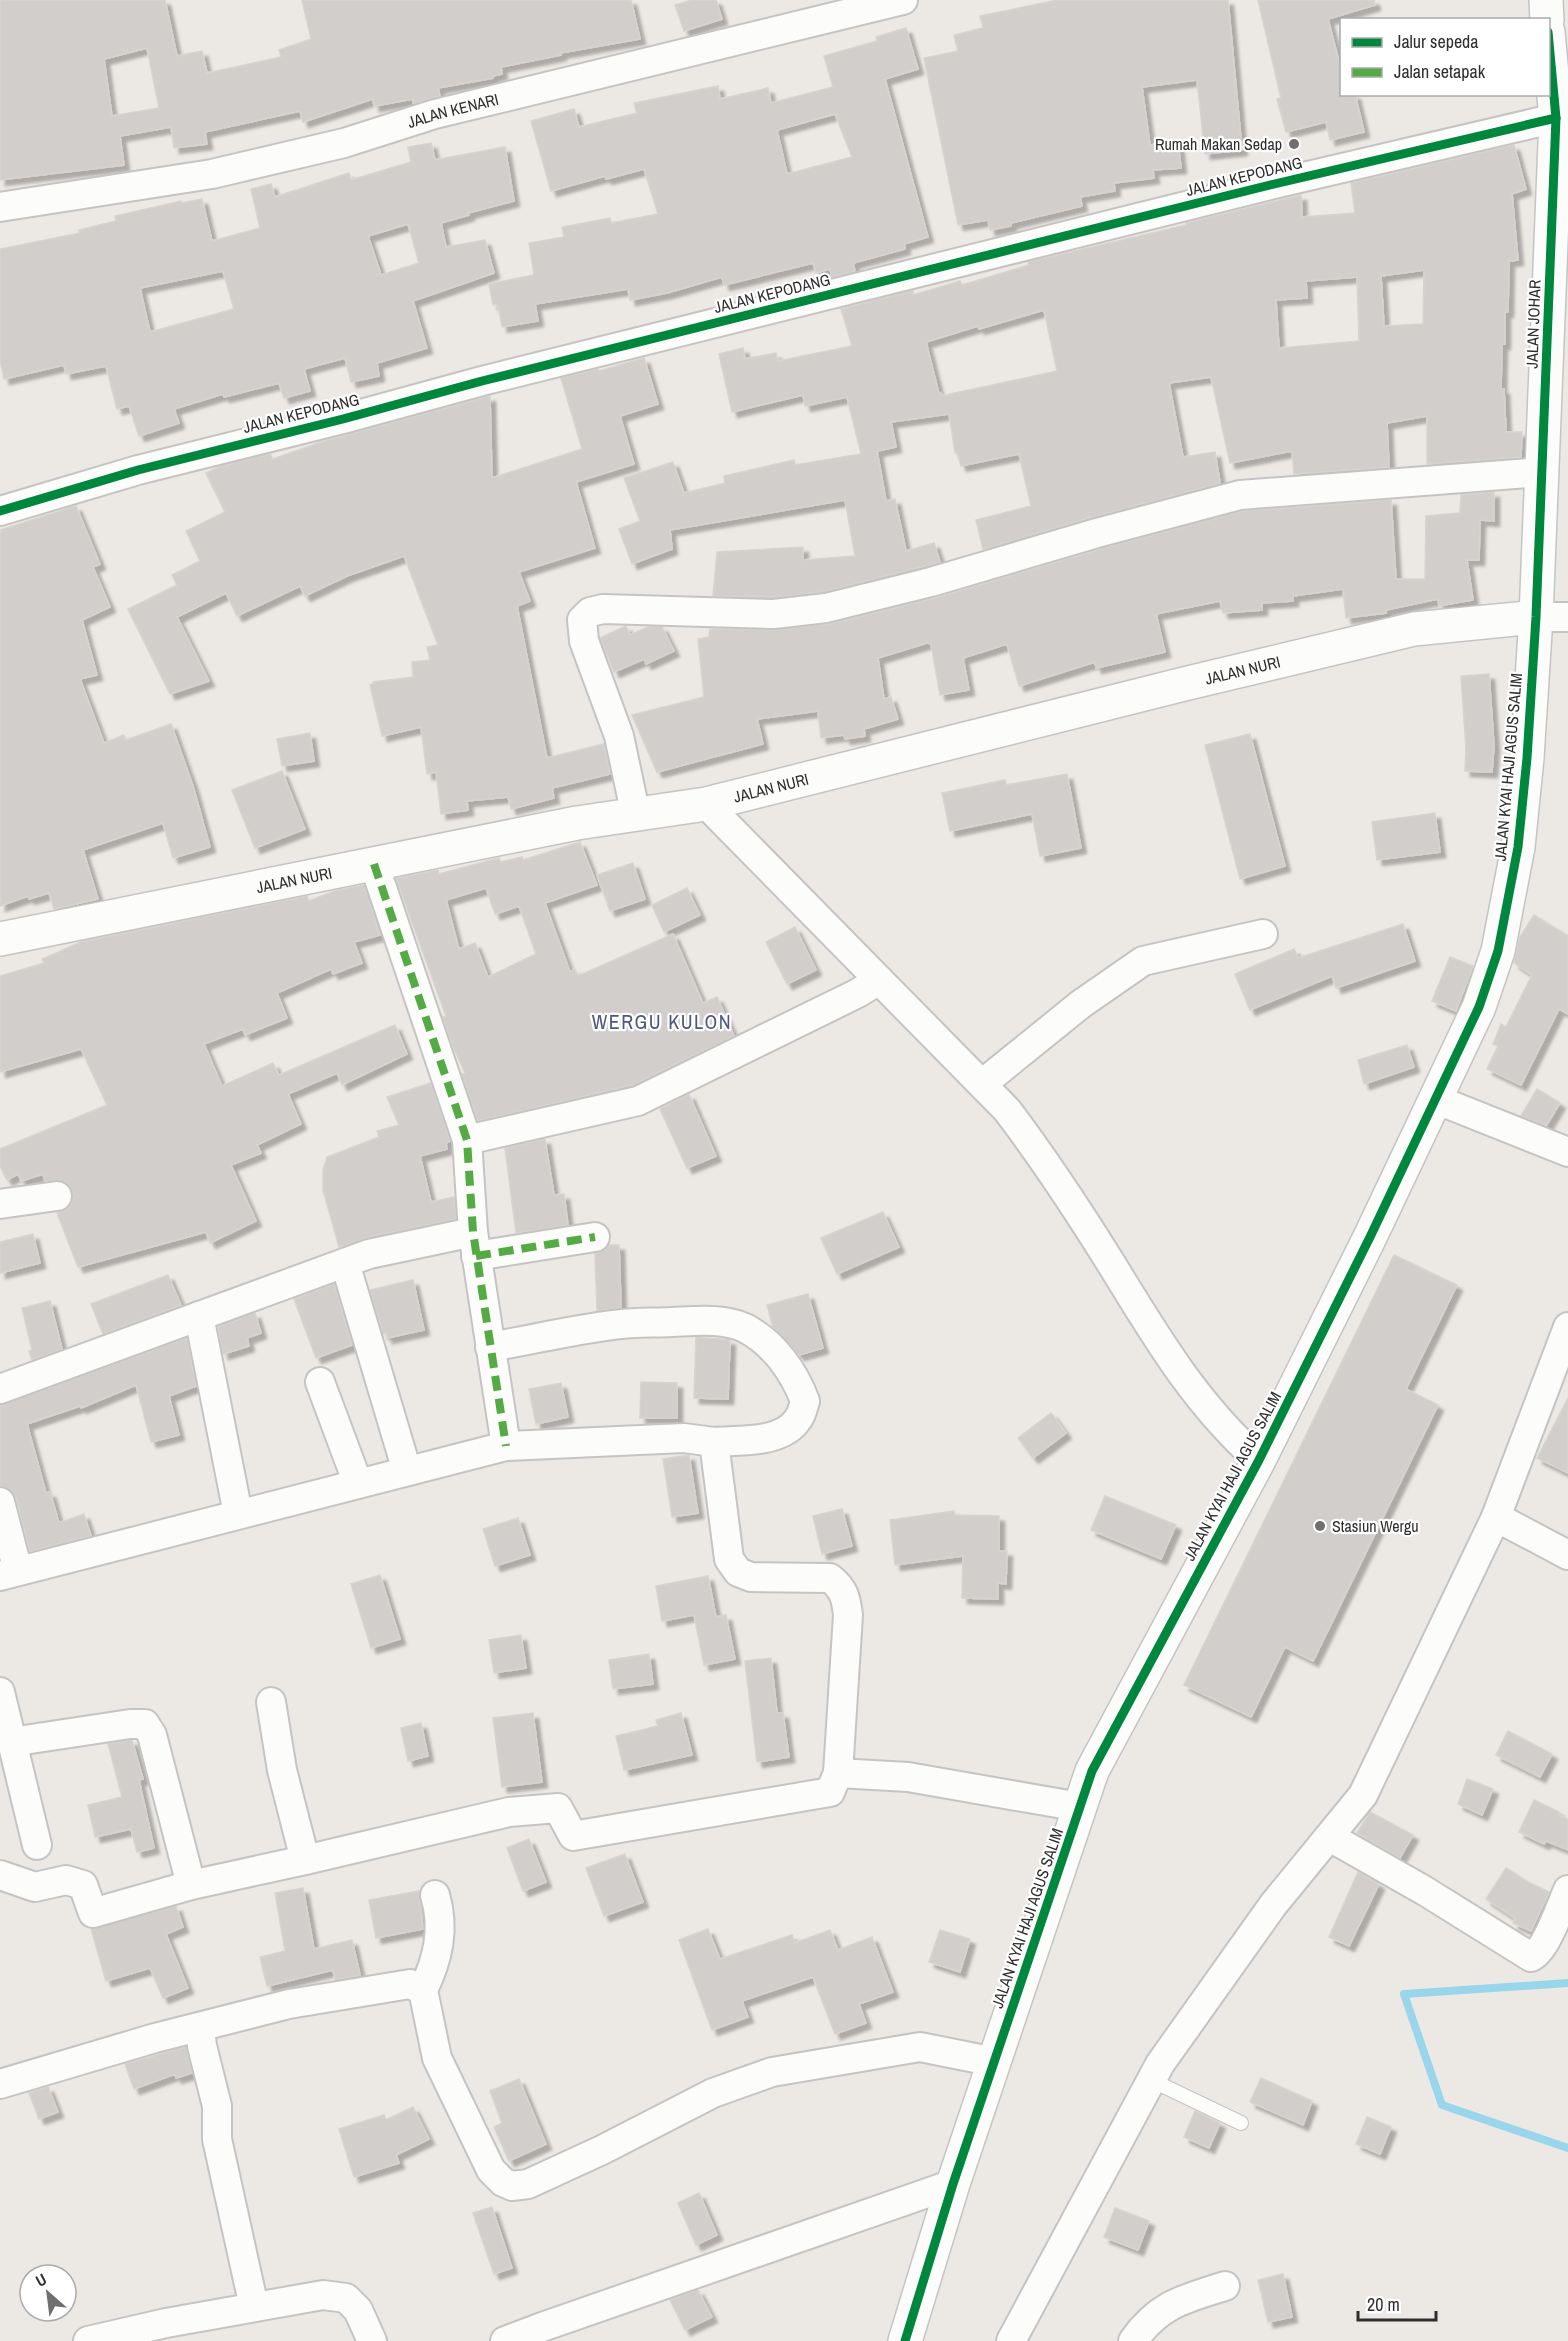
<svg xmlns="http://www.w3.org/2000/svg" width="1568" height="2341" font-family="'Archivo Narrow',sans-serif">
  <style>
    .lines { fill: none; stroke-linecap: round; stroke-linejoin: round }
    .stream { stroke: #99d6ec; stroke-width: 8 }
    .building { fill: #d1cecb; stroke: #d7d4d0; stroke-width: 1.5; fill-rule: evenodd; filter: url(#shadow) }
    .lane-casing { stroke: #c5c4c5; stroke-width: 16 }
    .street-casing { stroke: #c5c4c5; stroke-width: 32 }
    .secondary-casing { stroke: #c5c4c5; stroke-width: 36 }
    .lane { stroke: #fcfcfb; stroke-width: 14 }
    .street { stroke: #fcfcfb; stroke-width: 28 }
    .secondary { stroke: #fcfcfb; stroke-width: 33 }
    .quiet { stroke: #54ab44; stroke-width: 8; stroke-dasharray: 15 8; stroke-linecap: butt }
    .cycleway-casing { stroke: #fff; stroke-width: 13 }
    .cycleway { stroke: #00873e; stroke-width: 9 }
    .poi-dot { fill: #706f6e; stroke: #fff; stroke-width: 2 }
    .labels { text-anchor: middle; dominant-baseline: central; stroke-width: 4.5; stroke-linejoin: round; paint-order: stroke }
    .street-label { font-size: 16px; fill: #2e2e2e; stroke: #fff }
    .poi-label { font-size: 16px; fill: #2e2e2e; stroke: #fff; text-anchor: end }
    .quarter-label { font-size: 20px; letter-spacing: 1.5px; fill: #4d5680; stroke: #fff }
  </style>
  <defs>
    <filter id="shadow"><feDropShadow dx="5.5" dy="5.5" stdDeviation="1.5" flood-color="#0004"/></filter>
  </defs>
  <rect width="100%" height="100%" fill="#ece8e4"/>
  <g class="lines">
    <polyline class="stream" points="1568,1983 1404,1994 1442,2105 1568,2148"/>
  </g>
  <g class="building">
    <path d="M 0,0 L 165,0 L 177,56 L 202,51 L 207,73 L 281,57 L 279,50 L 311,39 L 302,0 L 631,0 L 640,39 L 560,53 L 561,55 L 501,67 L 502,74 L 493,76 L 493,78 L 438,88 L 440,96 L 419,102 L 413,103 L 413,99 L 374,106 L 373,99 L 303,122 L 300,111 L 205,132 L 207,144 L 174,148 L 171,127 L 120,136 L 124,165 L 0,180 ZM 147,48 L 159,108 L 112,116 L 104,59 Z"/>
    <polygon points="692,0 716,0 722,19 684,31 675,5"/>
    <polygon points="1057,0 1228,0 1242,150 1205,154 1197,80 1142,87 1150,145 1178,142 1181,168 1153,170 1154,178 1114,183 1115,191 1080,197 1082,206 1011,223 1011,226 990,230 988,220 958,225 924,58 958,51 954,35 983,28 980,16"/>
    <polygon points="1258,0 1374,0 1375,5 1328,19 1341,69 1341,94 1355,94 1364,132 1330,140 1326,122 1286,132 1277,99 1281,98"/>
    <path d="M 906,28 L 918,69 L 885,79 L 928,237 L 904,244 L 905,249 L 853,263 L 855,271 L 832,277 L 830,269 L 816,273 L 813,263 L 724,285 L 722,277 L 667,293 L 630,300 L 628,289 L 535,304 L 538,321 L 502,327 L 498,304 L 493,305 L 489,284 L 534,275 L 529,243 L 564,237 L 562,227 L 610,218 L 611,223 L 658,214 L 644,169 L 606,179 L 605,176 L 551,191 L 531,121 L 574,109 L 579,127 L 637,113 L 634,103 L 718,86 L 720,99 L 768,88 L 771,103 L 833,87 L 824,56 L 877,41 L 876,37 ZM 835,114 L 852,157 L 787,174 L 777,130 Z"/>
    <path d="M 431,143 L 435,160 L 505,147 L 514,201 L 468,213 L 469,215 L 441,223 L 446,247 L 485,240 L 494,273 L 413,301 L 427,348 L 377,363 L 379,376 L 351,382 L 345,358 L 304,369 L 310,391 L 284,398 L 279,383 L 224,397 L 223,394 L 174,409 L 179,423 L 139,436 L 129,406 L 117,409 L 106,366 L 66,374 L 64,365 L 4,379 L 0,360 L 0,249 L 80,233 L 79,230 L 116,221 L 115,216 L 181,201 L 182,203 L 202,199 L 212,241 L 260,228 L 251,189 L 271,184 L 275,197 L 349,173 L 351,180 L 411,162 L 408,147 ZM 408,224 L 419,263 L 381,275 L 368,236 ZM 223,271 L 234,309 L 150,332 L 140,288 Z"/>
    <path d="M 1514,145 L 1526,189 L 1512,194 L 1518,260 L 1509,261 L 1508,312 L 1505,312 L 1505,344 L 1502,344 L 1501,389 L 1504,389 L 1506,432 L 1522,432 L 1521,457 L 1427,464 L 1427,416 L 1387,423 L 1389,467 L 1294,474 L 1292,451 L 1230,463 L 1211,377 L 1169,383 L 1183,457 L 1215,452 L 1220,483 L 1092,517 L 983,549 L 976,520 L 1031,506 L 1019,454 L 961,466 L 957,453 L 955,453 L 949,414 L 891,422 L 896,447 L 877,451 L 886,501 L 895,499 L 906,551 L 934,543 L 940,562 L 823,592 L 773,597 L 713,596 L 717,552 L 803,547 L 803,560 L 855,556 L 845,500 L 670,530 L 672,549 L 632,564 L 619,529 L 640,521 L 624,478 L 673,462 L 684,493 L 725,483 L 724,476 L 794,460 L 795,465 L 861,454 L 847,397 L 805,406 L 803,395 L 732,412 L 719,354 L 743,348 L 745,359 L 776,353 L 778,361 L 852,346 L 841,309 L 913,291 L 913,295 L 960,281 L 962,285 L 1029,265 L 1028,262 L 1186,225 L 1186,223 L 1301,195 L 1302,217 L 1355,213 L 1351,183 ZM 1424,270 L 1423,324 L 1384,326 L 1381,276 ZM 1357,277 L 1359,341 L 1279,348 L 1276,300 L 1307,298 L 1306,281 ZM 1044,310 L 1057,371 L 941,396 L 941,393 L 939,394 L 926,342 L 978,326 L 979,329 Z"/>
    <polygon points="644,358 658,404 620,416 634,464 576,482 595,548 519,572 530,601 517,606 547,758 604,744 610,774 552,788 554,798 511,809 508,797 467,801 468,810 441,814 436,772 427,774 421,727 382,736 370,685 373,684 373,682 413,677 412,662 430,660 427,647 438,645 404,556 347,576 305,596 300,586 237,616 226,593 177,617 209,681 170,694 128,609 177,585 172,575 200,561 186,531 225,512 206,473 219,467 270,454 273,459 321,442 490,396 492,478 582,449 561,378 598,369 599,371"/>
    <polygon points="1494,492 1494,521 1480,520 1479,560 1467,560 1473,600 1439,606 1438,599 1386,610 1386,613 1346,618 1343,589 1293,596 1293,601 1262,603 1262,610 1223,613 1220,601 1156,614 1165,652 1096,668 1095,662 1019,686 1007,644 963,658 969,690 940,695 931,644 927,643 878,658 884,699 891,697 898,719 864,729 865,736 845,739 844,735 821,738 818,711 757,719 763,744 657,772 632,715 704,697 698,639 709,637 710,629 774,630 830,624 936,598 1101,549 1243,511 1391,500 1396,579 1425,579 1426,516 1460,513 1461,495"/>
    <polygon points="76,506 100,564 93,567 110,607 82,620 97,675 80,679 104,743 124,735 126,740 171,724 193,786 210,847 173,858 163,823 83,850 98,899 54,909 49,893 29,899 28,896 0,906 0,530"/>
    <polygon points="626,626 630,635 648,627 662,627 674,651 646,664 644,659 614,672 600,638"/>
    <polygon points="1489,674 1494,746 1492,772 1465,771 1466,749 1461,676"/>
    <polygon points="310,733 314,761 282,766 277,739"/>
    <polygon points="1250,734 1285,866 1240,879 1205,745"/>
    <polygon points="282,771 305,829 255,848 232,790"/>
    <polygon points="1067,774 1081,848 1040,856 1032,814 950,831 942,793 1005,780 1006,785"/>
    <polygon points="1435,813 1440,852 1377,860 1372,822"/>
    <path d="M 580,842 L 597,885 L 545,903 L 570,972 L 575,969 L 578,976 L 673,934 L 703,1003 L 717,997 L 734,1036 L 632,1085 L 478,1121 L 462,1074 L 465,1073 L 453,1046 L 443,1017 L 446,1016 L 396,878 L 438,870 L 439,874 L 499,858 L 501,862 L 522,857 L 523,860 ZM 486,888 L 495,914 L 519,906 L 536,954 L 488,977 L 475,943 L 459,949 L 446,900 Z"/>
    <polygon points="633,863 645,899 610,911 597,875"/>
    <polygon points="364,885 380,935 354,942 362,963 333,974 331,969 277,993 287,1018 245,1035 243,1029 204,1044 222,1086 273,1063 279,1075 395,1025 407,1054 342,1085 337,1073 288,1094 301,1124 257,1145 261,1153 231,1165 256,1221 210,1243 206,1232 78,1267 57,1213 67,1209 72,1203 73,1194 70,1186 63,1181 45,1181 43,1174 21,1181 18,1174 7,1180 0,1166 0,1149 107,1105 81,1049 0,1072 0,976 44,963 42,959 81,942 307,896 309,901 334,891"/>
    <polygon points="687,888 700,915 664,932 652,905"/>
    <polygon points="1534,915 1568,936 1568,1014 1559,1009 1521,1085 1487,1069 1498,1046 1493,1044 1501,1024 1506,1027 1532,975 1514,963 1520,937"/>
    <polygon points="1403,924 1415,961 1336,988 1332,976 1250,1010 1235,974 1294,949 1298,958"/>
    <polygon points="795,927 816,970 787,984 766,942"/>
    <polygon points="1450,957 1473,966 1456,1011 1432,1001"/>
    <polygon points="1407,1045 1414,1067 1364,1084 1358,1060"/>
    <polygon points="431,1083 450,1141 446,1143 447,1149 420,1156 431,1202 454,1197 456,1219 365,1238 339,1247 323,1190 323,1170 327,1157 379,1137 377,1131 399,1125 387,1097"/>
    <polygon points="1537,1089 1560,1103 1546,1126 1521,1116"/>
    <polygon points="689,1094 716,1156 687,1168 660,1109"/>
    <polygon points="545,1139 554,1195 564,1194 568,1225 516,1233 505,1148"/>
    <polygon points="883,1212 899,1247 837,1274 821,1238"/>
    <polygon points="33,1234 40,1263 0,1273 0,1242"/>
    <polygon points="609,1245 619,1245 621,1307 597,1311 595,1254 605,1250"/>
    <polygon points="1394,1255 1457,1285 1406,1389 1438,1405 1313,1661 1285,1647 1251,1717 1184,1685"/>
    <polygon points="168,1275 181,1305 103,1334 91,1304"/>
    <polygon points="413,1280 424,1330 387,1338 386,1333 383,1334 370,1290"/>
    <polygon points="334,1284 352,1345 316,1358 294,1299"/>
    <polygon points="808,1294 823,1348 799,1355 773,1327 767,1305"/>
    <polygon points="50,1301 62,1349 32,1360 29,1351 32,1350 22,1308"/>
    <polygon points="255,1313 261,1333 247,1338 249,1346 223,1354 218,1327"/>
    <polygon points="696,1337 730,1340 728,1399 694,1398"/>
    <polygon points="187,1338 196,1386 169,1396 179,1435 151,1442 136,1385 81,1408 80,1406 27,1424 46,1493 50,1492 59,1523 84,1514 91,1536 30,1551 16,1497 11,1490 0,1486 0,1405"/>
    <polygon points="641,1382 677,1383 677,1418 640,1418"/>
    <polygon points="561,1383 568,1417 536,1424 529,1389"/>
    <polygon points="1568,1398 1568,1473 1537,1458"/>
    <polygon points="1051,1413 1066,1433 1033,1458 1018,1438"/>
    <polygon points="689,1455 698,1513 672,1517 663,1459"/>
    <polygon points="1105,1496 1176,1525 1161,1559 1091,1530"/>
    <polygon points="842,1509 852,1546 822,1554 813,1516"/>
    <polygon points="954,1511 955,1515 999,1516 999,1551 1007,1551 1006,1584 998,1583 998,1599 962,1598 963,1556 895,1565 890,1520"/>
    <polygon points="518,1518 530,1555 495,1566 483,1529"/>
    <polygon points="380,1575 400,1639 371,1648 351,1584"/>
    <polygon points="708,1576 716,1617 726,1615 735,1659 704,1665 694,1615 662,1621 656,1586"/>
    <polygon points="521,1635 526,1668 494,1673 489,1640"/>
    <polygon points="649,1654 653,1684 613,1689 609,1660"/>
    <polygon points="771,1658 777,1713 783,1713 789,1757 757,1762 745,1661"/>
    <polygon points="533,1713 542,1782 502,1787 493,1718"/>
    <polygon points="681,1713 692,1755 624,1770 616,1736 658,1726 656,1720"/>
    <polygon points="421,1723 428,1756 408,1761 401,1728"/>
    <polygon points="1508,1731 1552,1754 1540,1777 1496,1755"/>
    <polygon points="132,1740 143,1779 139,1780 154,1848 137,1852 131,1829 95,1837 88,1805 122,1797 108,1744"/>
    <polygon points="1467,1779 1493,1789 1482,1815 1458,1804"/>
    <polygon points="1534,1800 1559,1812 1558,1815 1568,1819 1568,1850 1546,1841 1544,1844 1519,1832"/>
    <polygon points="1370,1812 1413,1835 1400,1858 1357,1833"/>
    <polygon points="529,1839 546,1882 523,1891 507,1848"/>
    <polygon points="625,1854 643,1902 604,1916 586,1868"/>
    <polygon points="1506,1868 1528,1882 1549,1892 1531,1931 1513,1923 1515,1918 1486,1899"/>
    <polygon points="1358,1872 1379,1884 1349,1946 1329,1937"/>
    <polygon points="303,1888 314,1949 352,1940 360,1975 335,1980 333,1970 267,1986 260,1957 285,1951 275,1893"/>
    <polygon points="419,1891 423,1929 376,1938 369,1900"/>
    <polygon points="176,1906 183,1927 166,1934 188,1988 163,1998 150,1968 106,1981 91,1929"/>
    <polygon points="708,1929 720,1959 792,1935 795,1943 830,1930 838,1950 872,1937 893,1992 859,2004 866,2023 835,2034 813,1977 742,2001 748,2017 712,2030 679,1940"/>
    <polygon points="940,1930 970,1939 960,1972 929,1962"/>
    <polygon points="186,2047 192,2073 176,2078 175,2074 134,2089 125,2064"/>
    <polygon points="1261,2078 1312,2101 1303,2125 1250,2102"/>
    <polygon points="519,2079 546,2144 509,2161 494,2127 502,2123 490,2091"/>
    <polygon points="48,2087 58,2112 39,2119 29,2093"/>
    <polygon points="413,2107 429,2139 396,2155 399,2163 354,2177 339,2129 384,2115 386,2120"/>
    <polygon points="1195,2111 1220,2123 1209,2148 1184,2137"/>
    <polygon points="1367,2117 1391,2127 1380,2154 1356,2144"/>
    <polygon points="699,2193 717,2235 696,2245 678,2203"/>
    <polygon points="492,2207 512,2268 494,2274 473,2213"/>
    <polygon points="1115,2208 1149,2221 1138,2250 1104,2237"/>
    <polygon points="1283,2274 1292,2317 1268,2322 1258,2280"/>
    <polygon points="698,2290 712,2317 685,2330 670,2300"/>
  </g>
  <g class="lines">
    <defs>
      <polyline id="lane" points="1151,2080 1241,2123"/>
      <g id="street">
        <path id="s1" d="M 0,207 L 212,174 L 344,143 L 435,114 L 903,0"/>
        <polyline points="0,511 138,470 343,419 482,381 1270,185 1556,118"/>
        <polyline points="1536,617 1568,617"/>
        <path d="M 706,804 L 1007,1110 C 1045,1160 1079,1212 1112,1265 C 1155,1335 1196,1405 1259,1460"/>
        <polyline points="636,816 619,736 584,641 582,620 590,612 603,609 774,614 826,608 931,582 1097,533 1240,495 1542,472"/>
        <polyline points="374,864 467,1140 473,1232 506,1446"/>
        <polyline points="982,1084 1081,1004 1143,961 1263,934"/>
        <polyline points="1435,1099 1568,1152"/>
        <polyline points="467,1140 638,1101 858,993 879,980"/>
        <polyline points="0,1204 57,1196"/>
        <polyline points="476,1256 595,1237"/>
        <polyline points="345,1263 407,1471"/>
        <polyline points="199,1316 238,1514"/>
        <path d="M 490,1347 C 531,1340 572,1330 613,1325 C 632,1322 653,1323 672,1322 C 696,1321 723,1318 745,1328 C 774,1343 794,1372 805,1401 C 803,1407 802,1414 798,1419 C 782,1444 739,1440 714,1442"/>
        <polyline points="320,1382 358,1484"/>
        <polyline points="0,1389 369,1254 473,1232"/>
        <polyline points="0,1502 18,1571"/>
        <polyline points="1496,1517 1568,1555"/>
        <path d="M 0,1576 L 506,1446 L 684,1438 L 714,1442 L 729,1559 L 738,1572 L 751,1577 L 830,1578 C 844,1589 846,1598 848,1615 L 838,1773"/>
        <polyline points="0,1692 37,1845"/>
        <polyline points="271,1702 282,1770 305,1860"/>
        <polyline points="11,1742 130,1724 145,1724 152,1735 191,1885"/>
        <path d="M 1330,1837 L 1425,1891 L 1531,1957 C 1546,1951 1561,1905 1568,1890"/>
        <polyline points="0,1875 35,1887 66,1880 83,1885 93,1913 191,1885 305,1860 509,1812 558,1808 573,1836 830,1792 838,1773 908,1777 1080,1807"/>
        <path d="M 423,1990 C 438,1959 445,1929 435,1895"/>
        <polyline points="200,2028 202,2046 217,2106 217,2139 254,2307"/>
        <polyline points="0,2084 155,2038 289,2004 410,1984 423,1990 437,2058 491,2170 503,2182 512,2186 528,2184 602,2150 713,2093 772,2072 920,2047 995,2062"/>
        <polyline points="88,2341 166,2323 323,2295 346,2298 358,2310 372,2341"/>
        <polyline points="505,2341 542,2327 953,2184"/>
        <polyline points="1011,2341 1160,2064 1273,1905 1363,1795 1496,1517 1568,1327"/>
        <path d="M 1133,2341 C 1159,2304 1184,2299 1225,2286"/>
      </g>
      <g id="secondary">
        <polyline points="1546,0 1547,20"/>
        <path id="s2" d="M 0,939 L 577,823 L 706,804 L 1184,684 L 1414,629 L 1536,617"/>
        <polyline points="905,2341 953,2184 1092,1771 1259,1460 1371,1235 1479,1007 1498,951 1518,847 1527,758 1536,617 1556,118 1548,32"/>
      </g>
    </defs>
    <use href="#lane" class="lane-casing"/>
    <use href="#street" class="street-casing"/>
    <use href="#secondary" class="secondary-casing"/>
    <use href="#lane" class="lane"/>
    <use href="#street" class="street"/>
    <use href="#secondary" class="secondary"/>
    <g class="quiet">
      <polyline points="374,864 467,1140 473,1232 506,1446"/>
      <polyline points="476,1256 595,1237"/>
    </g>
    <defs>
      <g id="cycleway">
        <polyline points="0,511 138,470 343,419 482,381 1270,185 1556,118"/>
        <polyline points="905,2341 953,2184 1092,1771 1259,1460 1371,1235 1479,1007 1498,951 1518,847 1527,758 1536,617 1556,118 1548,32"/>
      </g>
    </defs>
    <use href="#cycleway" class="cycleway-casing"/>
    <use href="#cycleway" class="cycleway"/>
  </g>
  <g class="poi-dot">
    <circle cx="1294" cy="144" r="6"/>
    <circle cx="1320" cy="1526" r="6"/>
  </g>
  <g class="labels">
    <g class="street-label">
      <text stroke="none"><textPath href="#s1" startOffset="464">JALAN KENARI</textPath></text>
      <text transform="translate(1244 176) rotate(-14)">JALAN KEPODANG</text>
      <text transform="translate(772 293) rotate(-14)">JALAN KEPODANG</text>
      <text transform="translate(1533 324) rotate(-88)">JALAN JOHAR</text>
      <text transform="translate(301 413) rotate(-14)">JALAN KEPODANG</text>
      <text stroke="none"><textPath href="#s2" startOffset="1272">JALAN NURI</textPath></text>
      <text transform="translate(1508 767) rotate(-85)">JALAN KYAI HAJI AGUS SALIM</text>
      <text stroke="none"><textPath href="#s2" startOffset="786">JALAN NURI</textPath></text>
      <text stroke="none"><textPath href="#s2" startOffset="300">JALAN NURI</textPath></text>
      <text transform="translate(1232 1476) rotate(-62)">JALAN KYAI HAJI AGUS SALIM</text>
      <text transform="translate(1027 1918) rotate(-71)">JALAN KYAI HAJI AGUS SALIM</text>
    </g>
    <g class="poi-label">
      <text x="1282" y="144">Rumah Makan Sedap</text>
      <text x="1332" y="1526" text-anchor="start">Stasiun Wergu</text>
    </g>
    <g class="quarter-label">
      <text x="662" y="1021">WERGU KULON</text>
    </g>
  </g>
  <rect x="1340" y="18" width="210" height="78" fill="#ffffff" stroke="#ababab" stroke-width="1.5"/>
  <rect x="1352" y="38" width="30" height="9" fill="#00873e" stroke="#ababab" stroke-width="1.5"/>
  <text x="1394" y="48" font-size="18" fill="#2e2e2e">Jalur sepeda</text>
  <rect x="1352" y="68" width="30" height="9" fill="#54ab44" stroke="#ababab" stroke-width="1.5"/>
  <text x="1394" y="78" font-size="18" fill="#2e2e2e">Jalan setapak</text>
  <g transform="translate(48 2293) rotate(332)"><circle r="28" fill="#ffffff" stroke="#ababab" stroke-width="1.5"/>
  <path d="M0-4.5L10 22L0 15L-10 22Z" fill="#706f6e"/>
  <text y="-9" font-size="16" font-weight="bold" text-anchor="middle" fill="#2e2e2e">U</text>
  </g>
  <path d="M1358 2311v9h78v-9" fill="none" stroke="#2e2e2e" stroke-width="3"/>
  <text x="1367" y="2311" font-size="18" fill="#2e2e2e" stroke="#ffffff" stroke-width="4.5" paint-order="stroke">20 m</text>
</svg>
